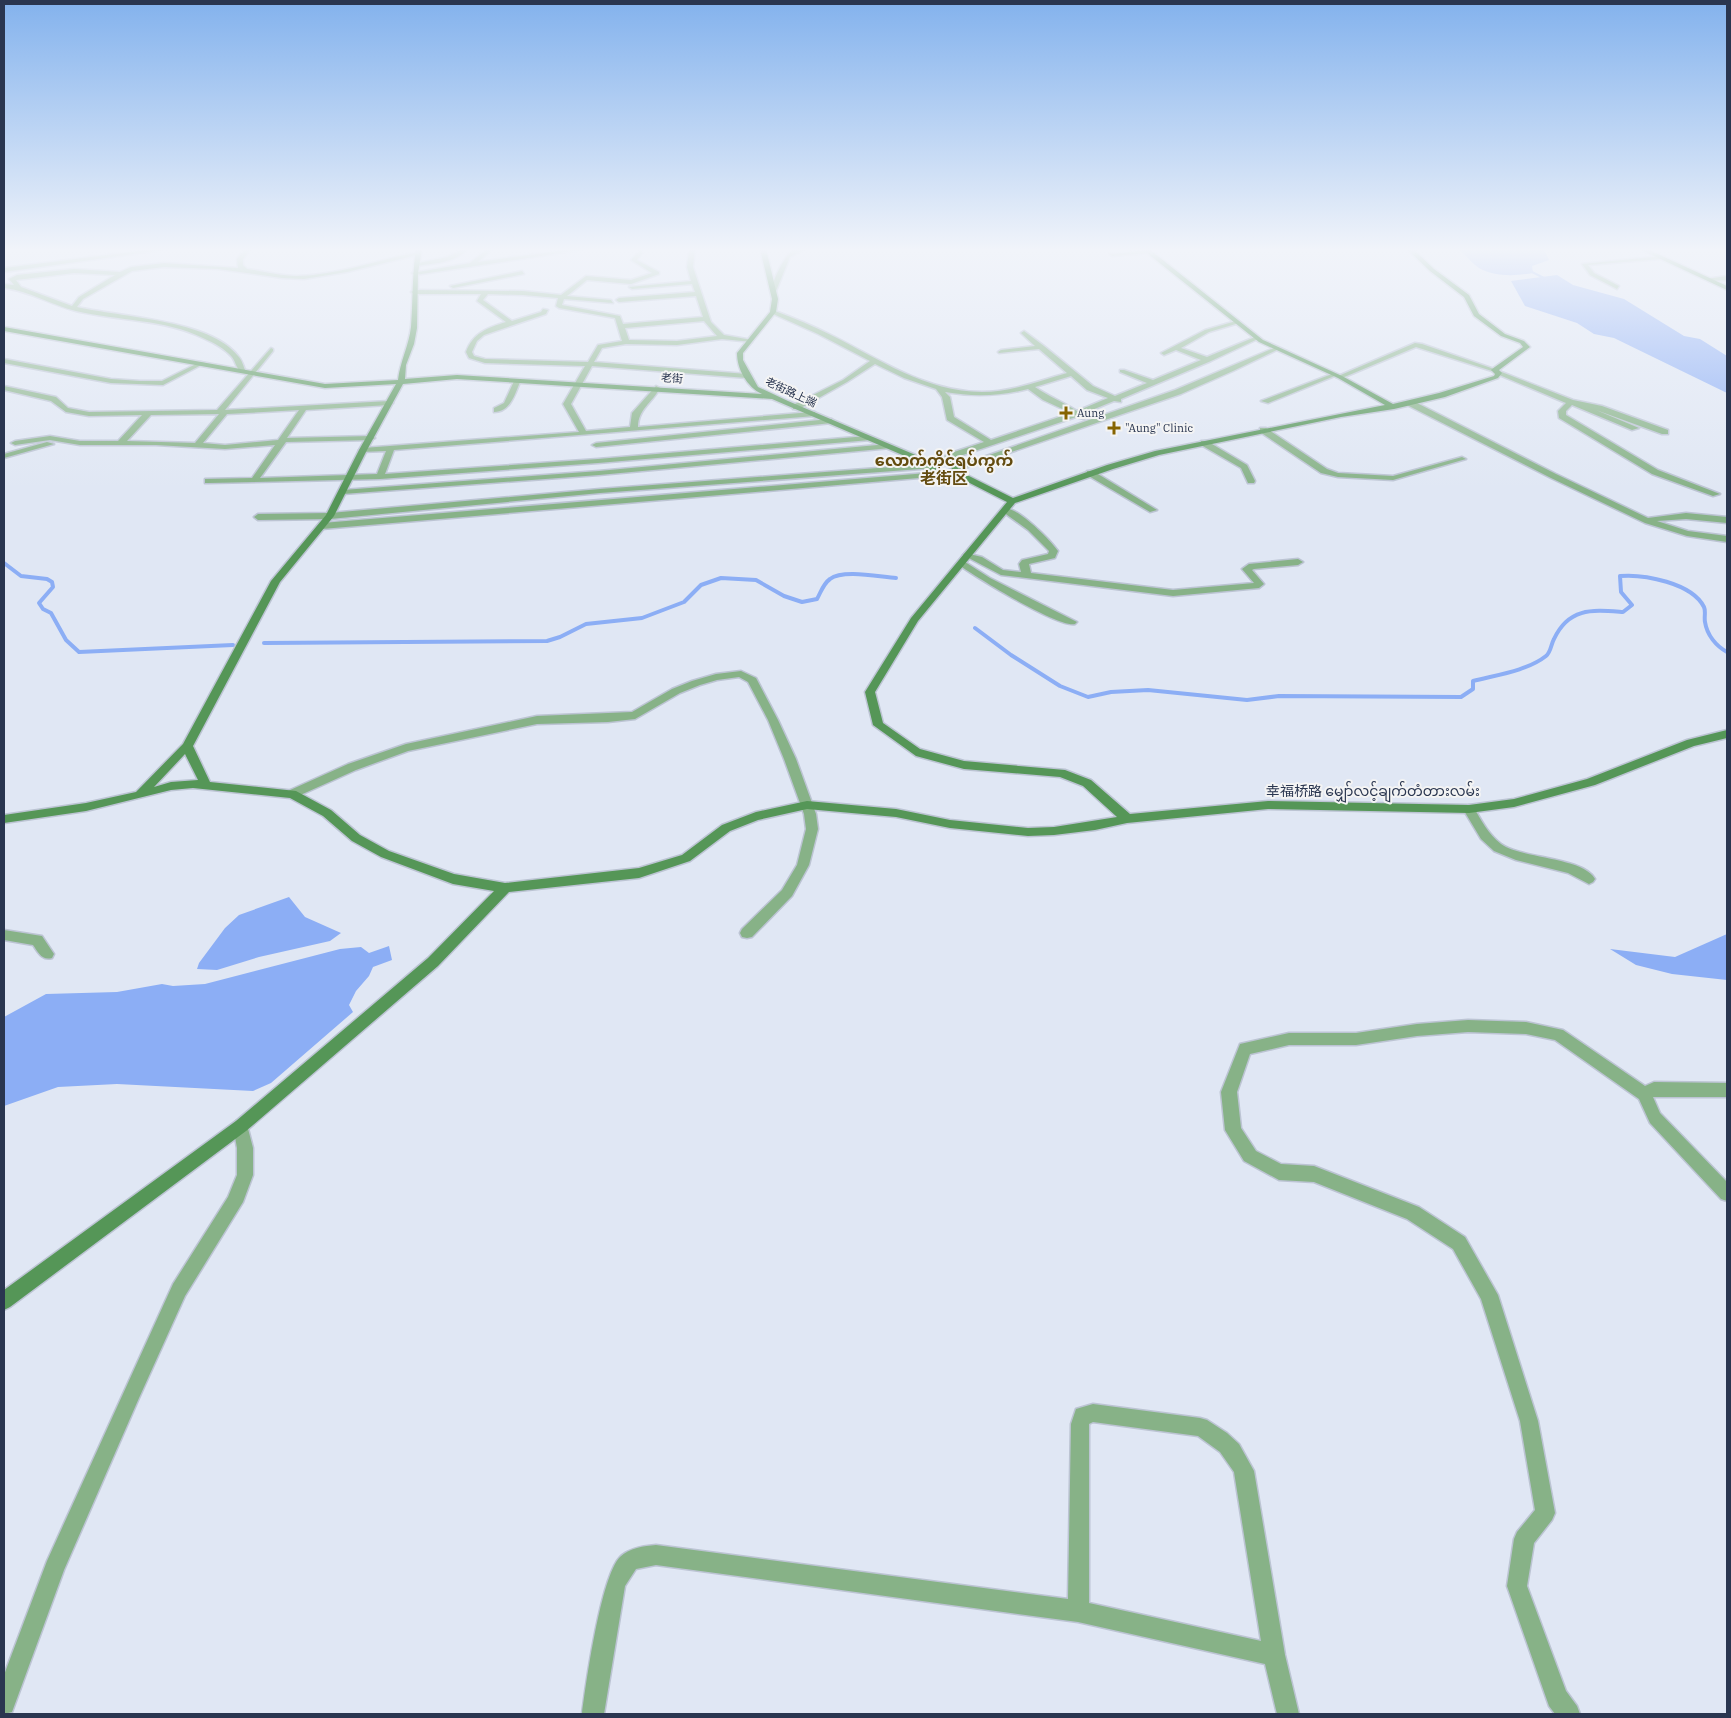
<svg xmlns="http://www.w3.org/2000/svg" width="1731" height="1718" font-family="'IBM Plex Serif','Noto Sans SC','Noto Sans Myanmar',serif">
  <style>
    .water { fill: #8caef5 }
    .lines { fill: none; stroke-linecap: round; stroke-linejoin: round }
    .stream-far1 { stroke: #8caef5; stroke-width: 2 }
    .stream { stroke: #8caef5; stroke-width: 4 }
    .street-casing { stroke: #bcc4d3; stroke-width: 3 }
    .secondary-casing { stroke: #bcc4d3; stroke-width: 3 }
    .street { fill: #87b287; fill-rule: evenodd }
    .secondary { fill: #559657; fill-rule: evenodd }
    .poi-dot { fill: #866400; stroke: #f4f4f4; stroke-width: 2 }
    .labels { text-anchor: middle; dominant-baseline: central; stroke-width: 4; stroke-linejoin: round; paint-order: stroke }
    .far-street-label { font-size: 11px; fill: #2a3650; stroke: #f4f4f4 }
    .far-poi-label { font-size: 11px; fill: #2a3650; stroke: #f4f4f4; text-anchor: start }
    .street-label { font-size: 14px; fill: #2a3650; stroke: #f4f4f4 }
    .far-district-label { font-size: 16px; font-weight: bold; fill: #634b0f; stroke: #f4f4f4 }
  </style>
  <rect width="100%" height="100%" fill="#e0e7f4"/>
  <g class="water">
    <path d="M 1459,249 L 1544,249 L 1549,260 L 1532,266 L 1533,273 C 1516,276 1494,277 1479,268 C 1472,263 1465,255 1459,249 Z"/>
    <polygon points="1557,275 1573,285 1624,299 1684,336 1700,339 1727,356 1727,393 1614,338 1594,334 1577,323 1525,306 1511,281"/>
    <polygon points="289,897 305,917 341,933 330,941 259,957 217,970 197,969 199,963 225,928 239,915"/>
    <polygon points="1727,934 1727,980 1672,974 1636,965 1610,949 1675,957"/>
    <polygon points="389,946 392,960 373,967 369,976 356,991 349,1005 353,1012 271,1083 253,1091 117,1084 58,1087 4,1106 4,1017 46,994 117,992 162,984 173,986 205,984 340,949 361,947 369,953"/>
  </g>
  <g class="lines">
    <polyline class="stream-far1" points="1528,270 1546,279"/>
    <g class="stream">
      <polyline points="4,563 21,576 47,579 52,582 53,587 39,603 43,609 51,613 66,640 79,652 233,645"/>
      <path d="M 975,628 L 1011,655 L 1060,686 L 1088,697 L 1111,692 L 1148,690 L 1247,700 L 1279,696 L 1461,697 L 1473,689 L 1473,681 C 1496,675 1527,671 1546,656 C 1551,652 1551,644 1554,639 C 1569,607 1593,610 1623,612 L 1632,605 L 1621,592 L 1620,576 C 1644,574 1692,583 1704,607 C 1706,611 1704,617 1705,622 C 1707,635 1716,646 1727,652"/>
      <path d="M 264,643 L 547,641 L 560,637 L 586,624 L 642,618 L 684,602 L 701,585 L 721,578 L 756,580 L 784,596 L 802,602 L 817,599 C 821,592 823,584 830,579 C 843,569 880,577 896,578"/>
    </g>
    <defs>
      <g id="street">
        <polygon points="153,249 170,249 4,272 4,268"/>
        <path d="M 245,249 L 251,249 L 243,259 L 243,265 L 247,269 C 263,271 280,276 297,276 C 338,275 378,260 418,252 L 421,254 L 347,272 L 304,279 L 282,278 L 218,269 L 164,267 L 132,271 L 83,299 L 77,307 C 120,317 211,320 238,356 C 242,360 243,365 245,370 L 242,372 C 236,369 236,362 232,357 C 224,348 214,343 203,338 C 165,319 118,321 76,311 C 51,305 30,291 4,288 L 4,284 L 14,285 L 9,279 L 17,275 L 74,269 L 120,272 L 131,267 L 164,263 L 238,268 L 237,259 ZM 74,273 L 115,275 L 79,297 L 72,306 L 21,287 L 16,280 Z"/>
        <path d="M 462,249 L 468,249 C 455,263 435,263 417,266 L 414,264 L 447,257 Z"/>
        <polygon points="487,249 493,249 478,262 571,249 587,249 415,275 412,273 470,263"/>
        <path d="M 689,249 L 695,249 L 693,267 L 711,322 L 724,335 L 752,340 L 752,342 L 722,339 L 677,345 L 626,344 L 602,348 L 594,362 L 747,374 L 751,376 L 747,378 L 592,366 L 571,404 L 586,431 L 630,427 L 632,413 L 656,386 L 660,388 C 652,403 638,409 638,427 L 812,412 L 815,412 L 815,416 L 394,450 L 385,474 L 598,459 L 867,436 L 870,436 L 870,440 L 598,463 L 380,479 L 208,483 L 205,483 L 205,479 L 252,478 L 275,445 L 225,449 L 156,445 L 80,445 L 50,440 L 15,445 L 11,443 L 15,441 L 50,436 L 80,441 L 118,441 L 142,415 L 89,416 L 66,412 L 51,401 L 4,390 L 4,386 L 56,397 L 68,408 L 89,412 L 217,410 L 271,348 L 273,349 L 273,351 L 225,410 L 389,401 L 393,403 L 389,405 L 306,410 L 287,438 L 371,436 L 375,438 L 371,440 L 286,442 L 260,478 L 377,474 L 386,451 L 360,452 L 359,450 L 363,448 L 579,432 L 563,404 L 585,366 L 485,363 L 469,358 L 466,352 C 473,333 487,328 506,322 L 477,301 L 481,294 L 414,294 L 411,292 L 414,290 L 523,291 L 561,295 L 586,276 L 631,280 L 652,273 L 631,260 L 640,250 L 643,252 L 637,260 L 659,272 L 659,274 L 631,284 L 587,280 L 567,296 L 611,300 L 613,303 L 564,299 L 562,305 L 620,316 L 623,324 L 703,317 L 696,296 L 619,302 L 616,300 L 619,298 L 695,292 L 692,284 L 632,289 L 629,287 L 691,281 L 687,267 ZM 488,294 L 523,295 L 558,298 L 556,306 L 559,308 L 615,318 L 622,341 L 598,345 L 588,362 L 485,359 L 474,356 L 472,352 L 477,341 L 484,335 L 546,314 L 548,310 L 543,309 L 541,312 L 512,321 L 483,300 ZM 704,321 L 717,336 L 677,341 L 629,340 L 625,328 ZM 299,410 L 278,440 L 225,445 L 203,443 L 227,414 ZM 219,414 L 195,443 L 127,441 L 151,415 Z"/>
        <path d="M 795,249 L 806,249 L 790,257 L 776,291 L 771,292 C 772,282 785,253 795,249 Z"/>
        <polygon points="1148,250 1150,253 1112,256 1109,254"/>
        <polygon points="1662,256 1660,259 1588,265 1594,273 1619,286 1617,289 1590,275 1582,264"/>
        <polygon points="522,271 524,274 453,288 450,286"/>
        <polygon points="1727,276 1727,280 1709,281 1706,279"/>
        <path d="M 771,311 L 775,311 C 794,318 813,326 831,335 C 879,359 926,392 982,392 C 1011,392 1039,381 1067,373 L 1039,349 L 999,353 L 998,352 L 1001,350 L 1035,346 L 1022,334 L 1021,333 L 1024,331 L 1044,346 L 1093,386 L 1115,396 L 1147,383 L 1120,372 L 1120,370 L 1124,370 L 1153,380 L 1201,360 L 1176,350 L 1164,355 L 1161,353 L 1205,330 L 1236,321 L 1239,323 L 1209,332 L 1181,348 L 1207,357 L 1255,337 L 1260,338 L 1211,361 L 1121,399 L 1121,402 L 1114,401 L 1082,414 L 1085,417 L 1084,419 L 1076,417 L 954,458 L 942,464 L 938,462 L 948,454 L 984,442 L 947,420 L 942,397 L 936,389 L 904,378 L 875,364 L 847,382 L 799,409 L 793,409 L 793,405 L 843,380 L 870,361 L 818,334 L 771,313 ZM 1071,376 L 1087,390 L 1108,398 L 1077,411 C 1063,402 1048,396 1035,387 ZM 1028,389 L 1043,400 L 1071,413 L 991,440 L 954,417 L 950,397 L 945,392 C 974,397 1000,396 1028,389 Z"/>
        <polygon points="1415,343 1422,344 1497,370 1492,371 1416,347 1342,378 1336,377"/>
        <polygon points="1274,348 1279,349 1233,371 1181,394 959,470 952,468 1175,390"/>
        <polygon points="4,359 111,379 140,381 162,381 200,362 205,363 163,385 111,383 4,363"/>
        <polygon points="1499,371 1573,400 1602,406 1668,430 1668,434 1662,434 1596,410 1639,428 1632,430 1572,405 1566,411 1566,415 1658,470 1720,494 1713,496 1652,474 1559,418 1558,411 1566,403 1497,374 1497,372"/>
        <polygon points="1332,374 1337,375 1268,403 1261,401"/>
        <path d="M 515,379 L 521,380 C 515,393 511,412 494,412 L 494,408 L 504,403 Z"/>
        <polygon points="1407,401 1413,401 1556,474 1648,518 1686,513 1727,517 1727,523 1686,519 1657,521 1688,531 1727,536 1727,542 1687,536 1645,523 1551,478 1407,405"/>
        <polygon points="829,419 832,419 832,423 596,447 592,445 596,443"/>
        <polygon points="1260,428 1266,428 1327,469 1338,473 1393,476 1462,457 1466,459 1393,480 1338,477 1321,473 1260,432"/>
        <polygon points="1201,441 1207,441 1247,465 1255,481 1254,483 1248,483 1241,468 1201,445"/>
        <polygon points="47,442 54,444 4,458 4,454"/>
        <polygon points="888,444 892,446 891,448 599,475 343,494 339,492 343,490 599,471"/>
        <polygon points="931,464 935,466 934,468 600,493 330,519 258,520 254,517 258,514 330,513 600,489"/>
        <polygon points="1087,471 1093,471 1157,510 1150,512 1087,475"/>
        <polygon points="939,472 942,472 942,476 322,529 318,526 322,523"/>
        <path d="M 1003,508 C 1017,506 1050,540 1058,551 L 1055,558 L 1029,564 L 1031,573 L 1173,590 L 1254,583 L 1242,569 L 1249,564 L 1298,559 L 1303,562 L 1298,565 L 1254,569 L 1252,570 L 1264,584 L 1259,588 L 1173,596 L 1001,575 L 963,555 L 965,553 L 982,557 L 1003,570 L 1021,572 L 1019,564 L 1022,560 L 1048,554 L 1049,551 L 1028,530 L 1003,512 Z"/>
        <path d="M 962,560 L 990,578 L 1077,622 L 1075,624 C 1058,628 976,577 959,565 L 959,561 Z"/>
        <polygon points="741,671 756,678 778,720 796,759 816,814 818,829 809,865 792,896 752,937 747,938 742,937 740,933 742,929 782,890 797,865 806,829 804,814 784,759 768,720 748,682 739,677 717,680 700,685 680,693 635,719 608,722 537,724 408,751 356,770 296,797 288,797 286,794 288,791 348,764 406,744 537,716 632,712 672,689 692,681 716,674"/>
        <path d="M 1469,805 L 1473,806 C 1481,820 1488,834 1501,844 C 1522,859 1583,857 1595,879 L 1593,882 L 1589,884 L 1568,873 L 1516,860 L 1494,851 L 1481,839 L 1463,809 Z"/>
        <path d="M 4,930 L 42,936 L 54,954 L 52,958 C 42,961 38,952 33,945 L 4,940 Z"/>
        <polygon points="1468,1020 1526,1022 1563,1030 1645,1086 1654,1082 1727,1083 1727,1097 1653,1097 1660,1113 1727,1182 1727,1201 1721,1199 1650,1123 1639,1099 1555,1040 1526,1034 1468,1032 1417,1036 1356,1045 1289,1045 1250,1054 1237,1092 1241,1128 1256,1151 1281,1164 1314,1166 1419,1207 1465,1237 1498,1295 1538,1421 1555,1513 1552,1520 1534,1543 1527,1586 1566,1691 1577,1706 1580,1714 1555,1714 1549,1706 1507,1586 1514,1539 1517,1532 1535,1510 1520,1421 1481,1299 1453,1249 1407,1219 1314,1182 1279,1180 1244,1161 1225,1130 1221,1092 1240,1044 1289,1033 1356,1033 1417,1024"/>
        <polygon points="241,1119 246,1121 253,1148 253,1175 243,1202 185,1296 139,1398 64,1570 12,1712 4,1714 4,1675 47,1561 173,1284 228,1197 237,1175 237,1148 233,1126 236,1121"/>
        <path d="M 1093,1404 L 1200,1418 L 1207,1420 L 1227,1433 L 1239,1444 L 1254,1471 L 1285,1655 L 1299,1714 L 1277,1714 L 1265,1664 L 1078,1622 L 656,1565 L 636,1569 L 625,1586 L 604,1714 L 582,1714 C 586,1683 601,1576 620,1557 C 629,1548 644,1546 656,1545 L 1068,1599 L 1071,1424 L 1076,1409 ZM 1093,1422 L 1198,1436 L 1220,1452 L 1234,1472 L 1261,1641 L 1089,1603 L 1089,1424 Z"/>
      </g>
      <g id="secondary">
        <path d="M 416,249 L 422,249 L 418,273 L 417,328 L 414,344 L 406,365 L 405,379 L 457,375 L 762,394 C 747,387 737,369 737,353 L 770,312 L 772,299 L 760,249 L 766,249 L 778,299 L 776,312 L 743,353 L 743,360 L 758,387 L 788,401 L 932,462 L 942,460 L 956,462 L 959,471 L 1013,498 L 1107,465 L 1155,451 L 1385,405 L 1338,378 L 1259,342 L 1142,249 L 1149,249 L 1263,340 L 1342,376 L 1393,404 L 1439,393 L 1494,376 L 1495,374 L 1491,370 L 1492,369 L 1523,347 L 1520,343 L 1501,336 L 1474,316 L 1464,297 L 1430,271 L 1407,249 L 1413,249 L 1434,269 L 1469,295 L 1479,314 L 1505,334 L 1524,341 L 1530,347 L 1499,370 L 1502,373 L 1498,378 L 1445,397 L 1394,409 L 1341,417 L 1159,455 L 1113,469 L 1015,503 L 918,621 L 875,692 L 883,723 L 920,749 L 964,761 L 1065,770 L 1091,780 L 1130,814 L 1268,801 L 1469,805 L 1514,799 L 1587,779 L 1687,740 L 1727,730 L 1727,738 L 1694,746 L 1595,785 L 1514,807 L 1469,813 L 1268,809 L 1127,823 L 1095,830 L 1054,835 L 1028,836 L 950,828 L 896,817 L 807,809 L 758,820 L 730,831 L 690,861 L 639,878 L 509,892 L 438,966 L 246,1131 L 10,1307 L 4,1310 L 4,1290 L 236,1121 L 428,958 L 494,891 L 453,884 L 381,857 L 352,841 L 323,816 L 290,798 L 193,788 L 171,790 L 86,811 L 4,823 L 4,815 L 86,803 L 136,792 L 183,744 L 271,581 L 326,515 L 359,450 L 396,384 L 325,388 L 4,331 L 4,327 L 325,384 L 398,380 C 400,362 409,345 411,327 C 413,301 412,275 416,249 ZM 457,379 L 772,399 L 928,466 L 928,471 C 935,478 945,478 954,475 L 1007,502 L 911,618 L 865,692 L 873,725 L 916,756 L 964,769 L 1060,777 L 1083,786 L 1117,817 L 1054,827 L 1028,828 L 950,820 L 896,809 L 807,801 L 756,812 L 722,825 L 682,855 L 639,868 L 505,883 L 454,874 L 389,851 L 360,835 L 331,810 L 296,791 L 210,782 L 193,746 L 280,582 L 334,516 L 367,450 L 403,384 ZM 942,464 L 950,466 L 952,469 L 944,472 L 936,470 L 936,466 ZM 185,754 L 198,780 L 171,782 L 154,787 Z"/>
        <polygon points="1639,249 1647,249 1727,286 1727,290"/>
      </g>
    </defs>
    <use href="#street" class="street-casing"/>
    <use href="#secondary" class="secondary-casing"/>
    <use href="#street" class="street"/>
    <use href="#secondary" class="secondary"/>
  </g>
  <linearGradient id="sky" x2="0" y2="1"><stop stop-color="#83b2ed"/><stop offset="0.51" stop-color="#f1f4fa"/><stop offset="1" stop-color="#f1f4fa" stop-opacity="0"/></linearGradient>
  <rect width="1731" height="490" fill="url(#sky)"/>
  <g class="poi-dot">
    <path d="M1063.5 405.5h5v5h5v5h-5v5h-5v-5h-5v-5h5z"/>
    <path d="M1111.5 420.5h5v5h5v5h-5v5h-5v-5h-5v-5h5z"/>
  </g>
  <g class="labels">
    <g class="far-street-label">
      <text transform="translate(672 378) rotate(4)">老街</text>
      <text transform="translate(791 392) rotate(25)">老街路上端</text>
    </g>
    <g class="far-poi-label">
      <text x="1077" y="413">Aung</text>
      <text x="1125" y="428">"Aung" Clinic</text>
    </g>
    <g class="street-label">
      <text x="1373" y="791">幸福桥路 မျှော်လင့်ချက်တံတားလမ်း</text>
    </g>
    <g class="far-district-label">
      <text x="944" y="460">လောက်ကိုင်ရပ်ကွက်<tspan x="944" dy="18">老街区</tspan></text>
    </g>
  </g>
  <rect width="1731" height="1718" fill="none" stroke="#2a3650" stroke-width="10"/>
</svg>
